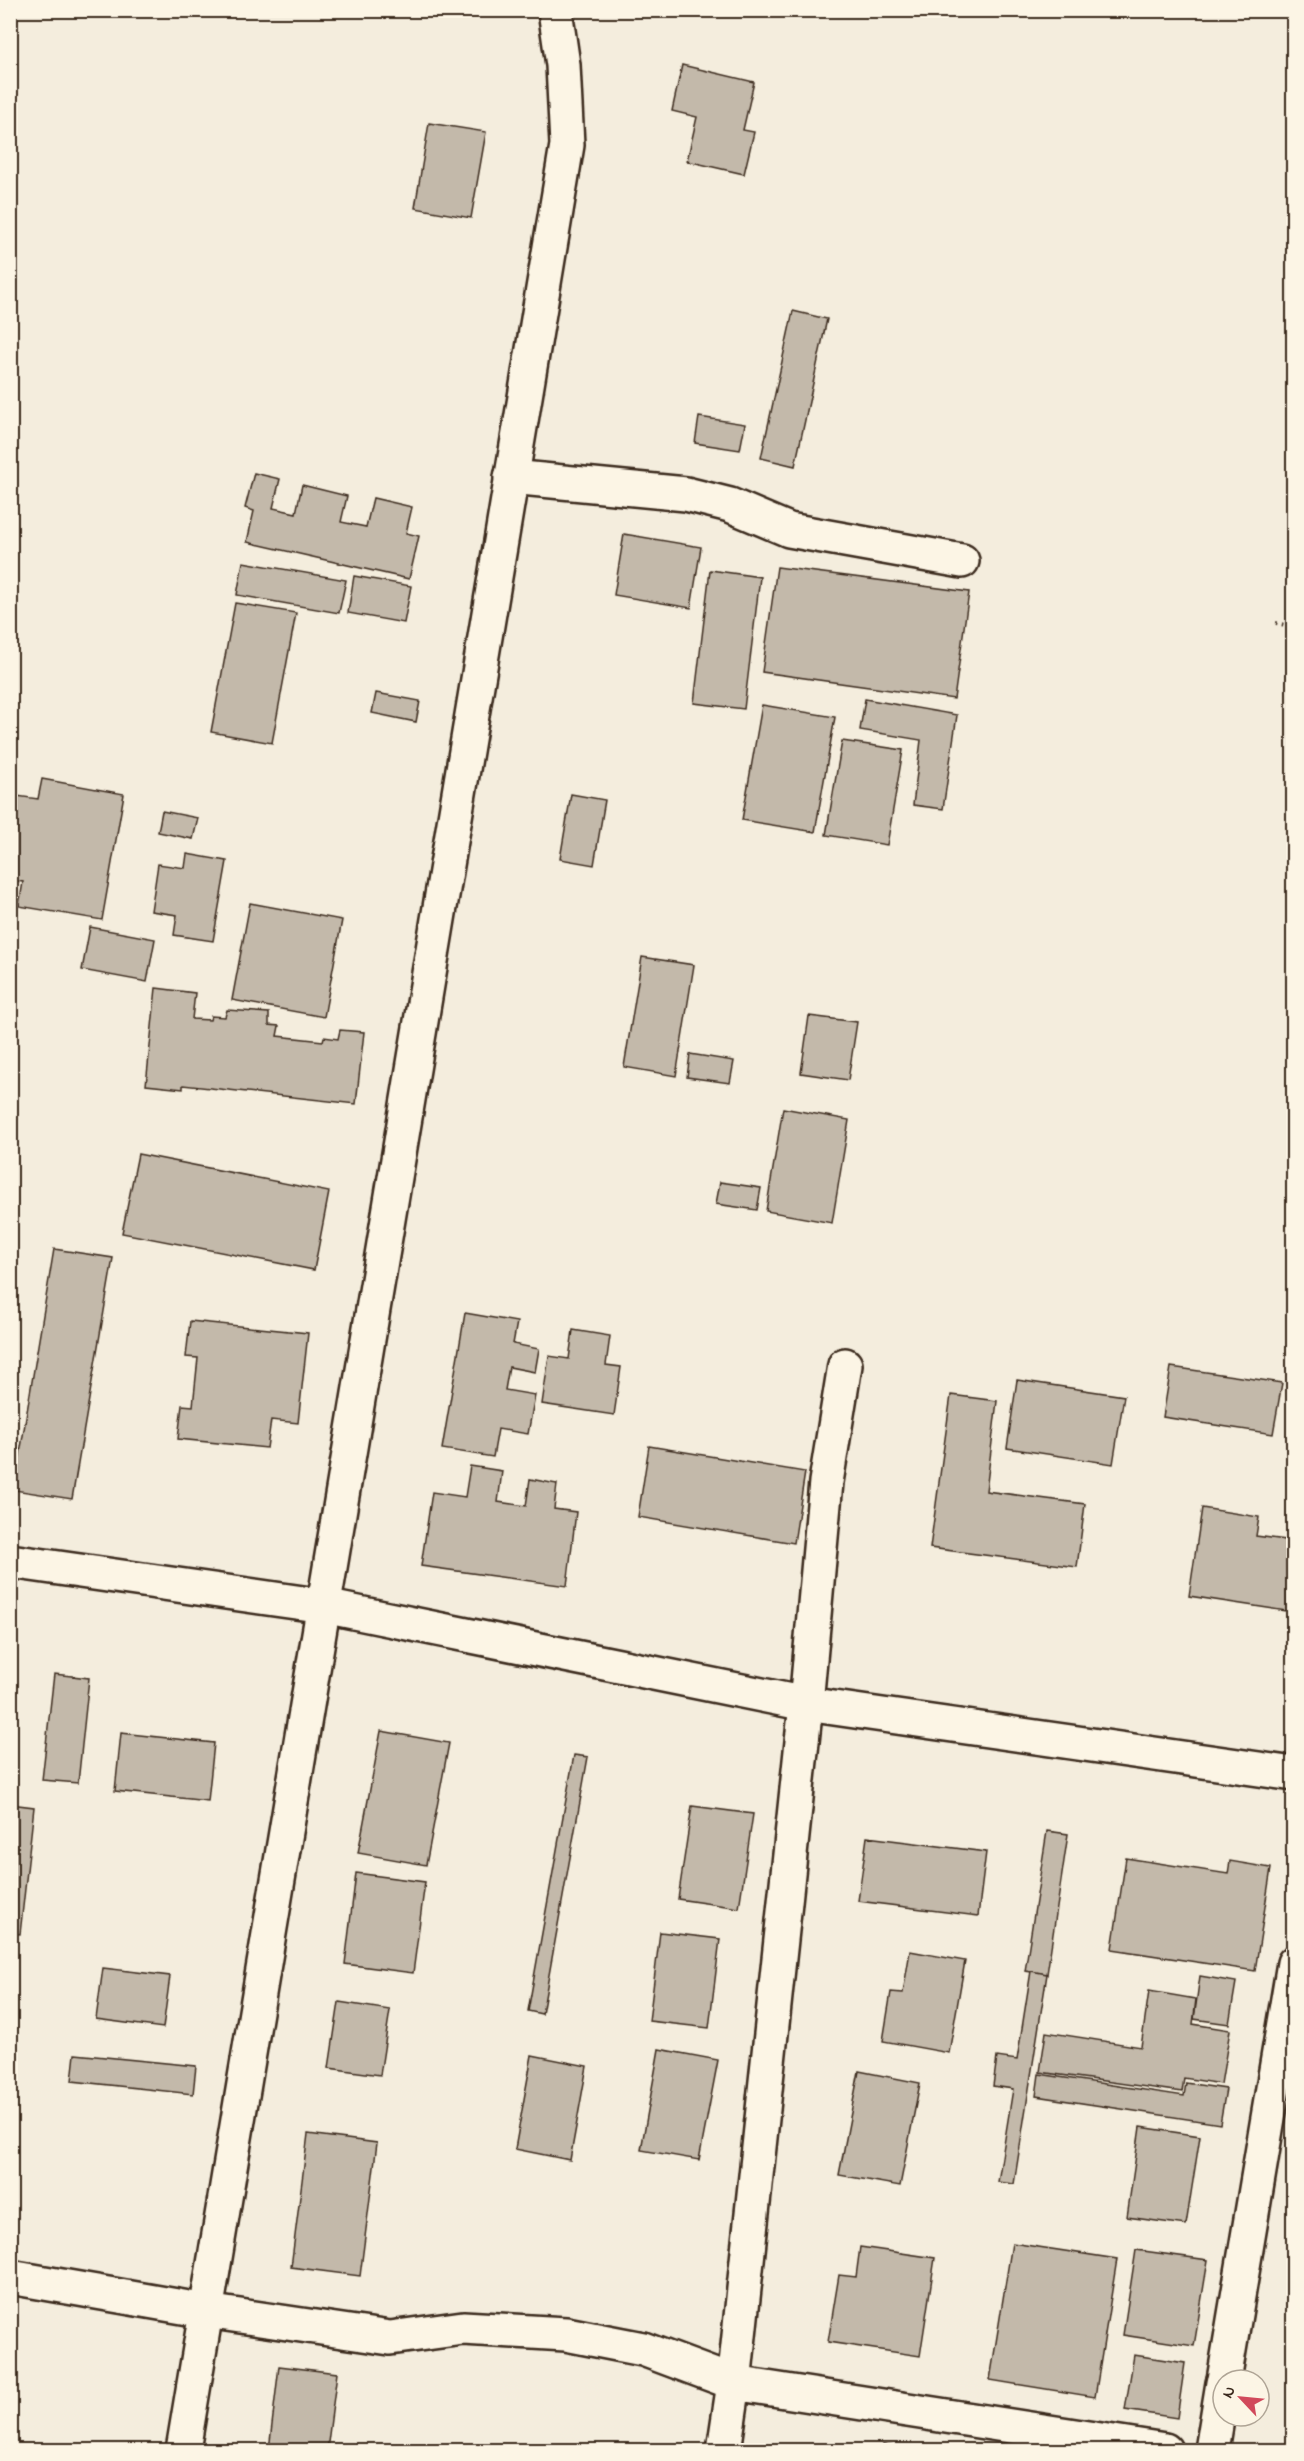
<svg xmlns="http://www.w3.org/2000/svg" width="1304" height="2461" font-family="'Indie Flower',sans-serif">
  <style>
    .building { fill: #c3b9aa; stroke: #3b2a1e; stroke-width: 1.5 }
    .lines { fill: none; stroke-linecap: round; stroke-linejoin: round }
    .street-casing { stroke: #3b2a1e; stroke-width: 38 }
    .path { stroke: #3b2a1e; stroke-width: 4; stroke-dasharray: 1.5 4.5; stroke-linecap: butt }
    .street { stroke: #fcf5e5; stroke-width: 33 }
  </style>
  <rect width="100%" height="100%" fill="#f4eddd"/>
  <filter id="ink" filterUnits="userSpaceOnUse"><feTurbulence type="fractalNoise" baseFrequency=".0167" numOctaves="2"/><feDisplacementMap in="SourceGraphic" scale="12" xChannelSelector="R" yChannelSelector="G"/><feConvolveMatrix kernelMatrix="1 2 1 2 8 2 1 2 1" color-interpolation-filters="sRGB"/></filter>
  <g filter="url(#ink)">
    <g class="building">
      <polygon points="682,65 754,82 743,130 754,132 744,174 687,161 697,117 672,111"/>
      <polygon points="429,123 486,132 471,218 415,208"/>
      <polygon points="793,311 827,319 795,466 761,458"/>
      <polygon points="699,417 745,424 740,450 695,443"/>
      <polygon points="254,473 280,479 273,508 296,513 302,485 347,496 341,522 366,527 373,498 412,507 406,533 419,536 409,579 247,542 254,511 245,508"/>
      <polygon points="624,534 701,547 691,608 614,595"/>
      <polygon points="243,562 346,580 339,613 237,595"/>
      <polygon points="777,567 969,592 954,699 762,672"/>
      <polygon points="710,570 760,577 744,709 694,703"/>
      <polygon points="354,576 411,586 404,623 348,613"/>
      <polygon points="235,603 296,613 272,743 211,732"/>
      <polygon points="376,693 420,701 416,722 372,713"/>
      <polygon points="865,699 957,715 943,809 913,805 921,740 860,730"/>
      <polygon points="762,705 835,717 815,832 742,820"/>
      <polygon points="842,741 903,750 887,845 826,835"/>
      <polygon points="42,779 124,794 102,920 19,906 23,882 10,880 10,795 38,799"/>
      <polygon points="571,794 605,800 594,865 560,859"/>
      <polygon points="162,811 198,818 193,839 158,832"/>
      <polygon points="187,854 227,861 213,941 174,935 177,915 151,911 158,864 185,868"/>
      <polygon points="250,903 342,920 324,1017 232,1000"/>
      <polygon points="90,927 155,939 147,982 82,970"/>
      <polygon points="642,957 694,965 676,1076 624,1067"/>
      <polygon points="156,988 195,993 192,1019 210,1020 211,1016 225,1017 227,1010 269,1013 269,1025 279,1026 277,1036 323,1041 324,1037 338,1039 340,1030 364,1032 356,1104 183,1085 183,1089 146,1085"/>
      <polygon points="809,1016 857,1022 848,1080 801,1073"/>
      <polygon points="690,1054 734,1061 730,1083 687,1077"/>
      <polygon points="783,1108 849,1120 832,1223 766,1211"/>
      <polygon points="138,1154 329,1192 314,1270 122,1233"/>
      <polygon points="720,1182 761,1188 757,1210 716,1204"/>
      <polygon points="54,1249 113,1258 72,1499 14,1490"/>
      <polygon points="465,1313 517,1322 513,1344 539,1349 535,1372 509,1367 505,1390 535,1395 528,1434 498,1429 493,1457 442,1449"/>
      <polygon points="190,1321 308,1333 298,1423 271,1420 267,1448 178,1439 182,1405 193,1406 198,1358 186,1357"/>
      <polygon points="573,1330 610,1336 606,1365 621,1367 614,1415 542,1404 549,1356 569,1359"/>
      <polygon points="1171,1367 1282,1383 1273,1434 1163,1417"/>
      <polygon points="1017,1380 1124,1396 1113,1464 1007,1448"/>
      <polygon points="951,1395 997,1401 986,1491 1085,1504 1077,1567 930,1548"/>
      <polygon points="649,1446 805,1472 794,1543 638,1517"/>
      <polygon points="470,1466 502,1471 498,1502 526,1506 530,1479 557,1484 554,1509 576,1512 567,1586 421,1566 432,1492 465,1497"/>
      <polygon points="1202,1508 1259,1517 1256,1536 1294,1541 1293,1612 1189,1596"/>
      <polygon points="54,1674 89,1678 78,1783 42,1780"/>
      <polygon points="381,1731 449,1743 426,1865 358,1853"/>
      <polygon points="121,1733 214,1743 208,1801 115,1791"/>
      <polygon points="574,1755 588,1757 542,2014 528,2011"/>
      <polygon points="10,1804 34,1807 20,1934 10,1933"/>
      <polygon points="692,1806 753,1814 739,1908 678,1899"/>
      <polygon points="1047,1831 1068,1834 1047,1974 1025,1971"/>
      <polygon points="867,1837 986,1852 978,1916 858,1901"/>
      <polygon points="1126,1858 1228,1874 1230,1861 1271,1868 1255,1971 1112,1949"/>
      <polygon points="356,1873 425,1882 413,1973 345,1964"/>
      <polygon points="660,1932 720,1939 709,2028 649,2021"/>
      <polygon points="910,1951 965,1961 949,2053 883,2041 891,1992 903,1993"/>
      <polygon points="103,1968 170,1976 163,2028 96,2019"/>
      <polygon points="1031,1971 1047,1974 1014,2184 998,2182 1013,2089 993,2086 997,2057 1017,2060"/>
      <polygon points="1200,1976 1236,1982 1229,2024 1194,2019"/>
      <polygon points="1149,1991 1196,1999 1193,2024 1230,2030 1221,2084 1184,2078 1182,2092 1040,2072 1046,2032 1141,2047"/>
      <polygon points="339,2002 390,2010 380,2075 329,2068"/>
      <polygon points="659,2049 718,2060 699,2160 641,2150"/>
      <polygon points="75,2054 196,2066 193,2094 72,2081"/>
      <polygon points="532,2055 587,2066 570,2160 515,2149"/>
      <polygon points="859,2071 920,2083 900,2186 839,2175"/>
      <polygon points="1039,2074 1184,2096 1186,2083 1226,2089 1220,2124 1036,2096"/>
      <polygon points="1140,2127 1200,2136 1186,2225 1127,2217"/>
      <polygon points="308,2134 377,2143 360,2276 291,2267"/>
      <polygon points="1012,2243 1117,2259 1095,2397 990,2380"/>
      <polygon points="860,2247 935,2258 920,2356 828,2342 839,2275 856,2277"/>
      <polygon points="1136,2250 1208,2260 1194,2346 1123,2335"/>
      <polygon points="1134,2355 1185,2363 1177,2418 1125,2410"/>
      <polygon points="279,2366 337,2373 327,2450 269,2450"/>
      <polygon points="883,2445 919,2450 882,2450"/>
    </g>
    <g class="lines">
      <defs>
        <g id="street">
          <polyline points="511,477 686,494 730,505 789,530 962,561"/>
          <polyline points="10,1561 324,1606 806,1704 1294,1774"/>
          <polyline points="10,2277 206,2311 390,2338 463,2328 566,2334 643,2349 734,2383 1165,2450"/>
          <polyline points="1224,2380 1294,1963"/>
          <polyline points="183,2450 567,145 563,65 555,10"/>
          <polyline points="724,2450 734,2383 806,1704 826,1482 845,1365"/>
          <polyline points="1212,2450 1223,2383"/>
        </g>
      </defs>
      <use href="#street" class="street-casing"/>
      <polyline class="path" points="1276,623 1294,627"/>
      <use href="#street" class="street"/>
    </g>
  </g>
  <rect width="1304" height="2461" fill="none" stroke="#fcf5e5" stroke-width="36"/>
  <rect x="18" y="18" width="1268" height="2425" fill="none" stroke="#3b2a1e" stroke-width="2" filter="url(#ink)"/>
  <g transform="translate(1241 2398) rotate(296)"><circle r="28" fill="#fcf5e5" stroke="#afa495" stroke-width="1.5"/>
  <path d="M0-4.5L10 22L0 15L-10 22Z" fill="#d1495b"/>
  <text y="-9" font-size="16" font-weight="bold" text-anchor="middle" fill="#3b2a1e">N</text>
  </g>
</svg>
